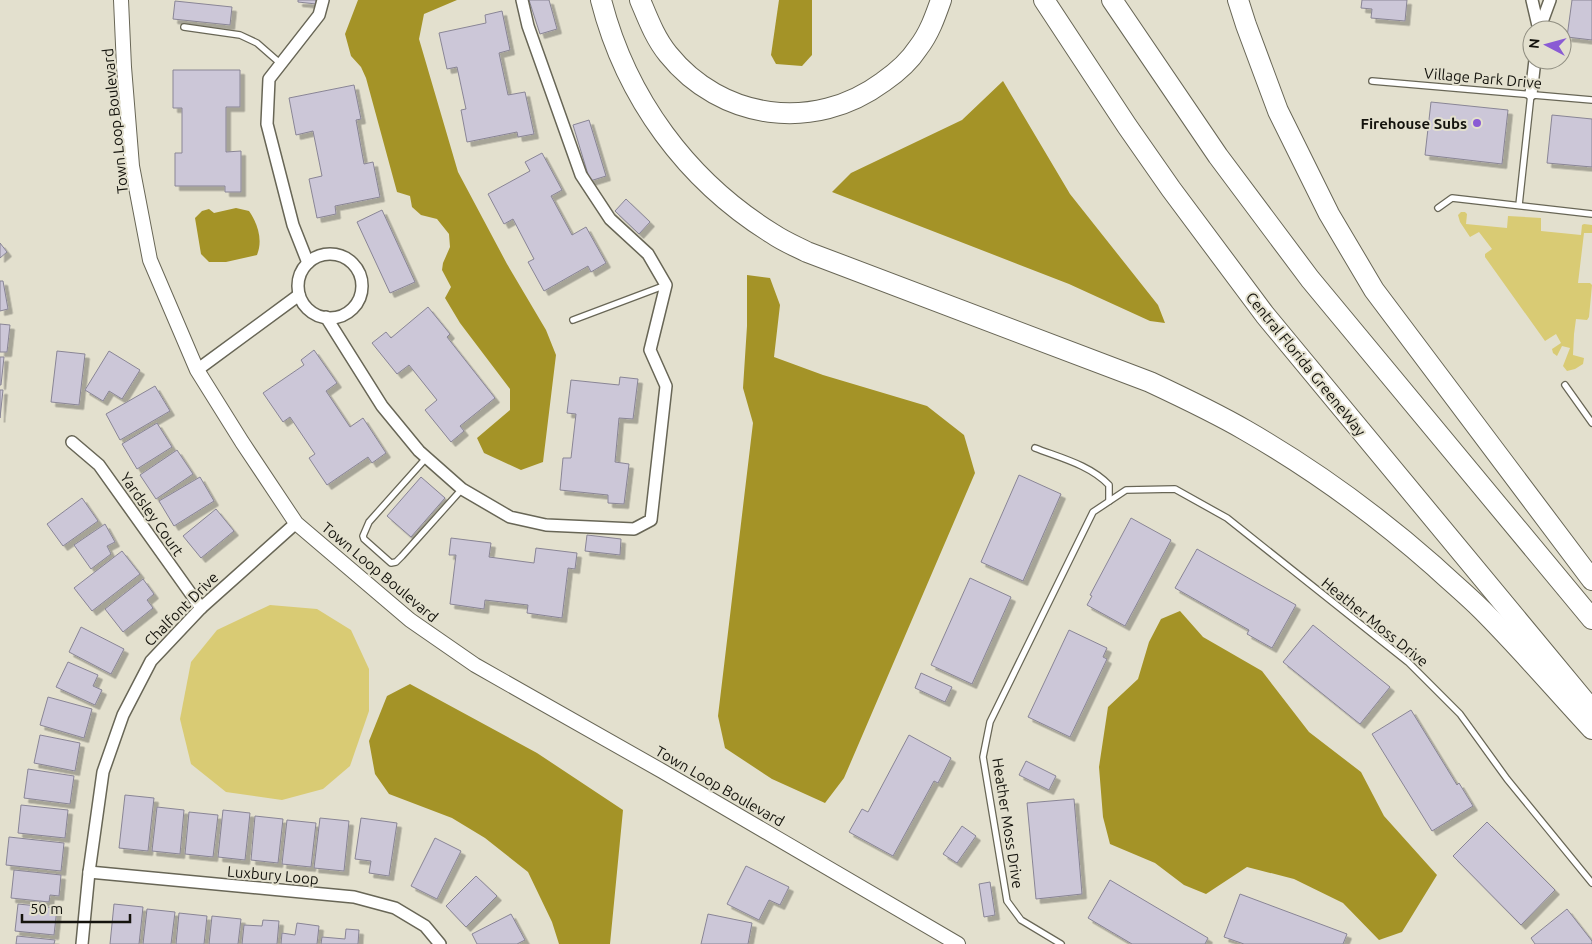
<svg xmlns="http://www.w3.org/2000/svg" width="1592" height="944" font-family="Ubuntu,sans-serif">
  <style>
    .green { fill: #d9cb74 }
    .water { fill: #a49327 }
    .building { fill: #ccc7d8; stroke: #898595; filter: url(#shadow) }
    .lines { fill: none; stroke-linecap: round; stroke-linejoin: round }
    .service-casing { stroke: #686656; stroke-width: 8 }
    .minor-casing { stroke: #686656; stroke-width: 14 }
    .tertiary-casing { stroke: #686656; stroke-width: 16 }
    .motorway-casing { stroke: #686656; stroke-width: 22 }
    .service { stroke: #fff; stroke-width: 5.5 }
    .minor { stroke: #fff; stroke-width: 11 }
    .tertiary { stroke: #fff; stroke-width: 14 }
    .motorway { stroke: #fff; stroke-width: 20 }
    .poi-dot { fill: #8a5bd4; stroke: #e3e0ce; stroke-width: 2 }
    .labels { text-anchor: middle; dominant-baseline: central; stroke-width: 4; stroke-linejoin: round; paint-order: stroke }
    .street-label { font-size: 15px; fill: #14130d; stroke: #e3e0ce }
    .poi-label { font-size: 15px; font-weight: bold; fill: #14130d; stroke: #e3e0ce; text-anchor: end }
  </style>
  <defs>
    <filter id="shadow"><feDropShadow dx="4.5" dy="4.5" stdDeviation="0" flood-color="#0004"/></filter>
  </defs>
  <rect width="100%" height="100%" fill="#e3e0ce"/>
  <g class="green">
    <polygon points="1461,212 1465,212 1467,214 1466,224 1507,228 1508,216 1541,218 1541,231 1581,235 1582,225 1584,224 1592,225 1592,233 1584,233 1578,283 1590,283 1592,285 1589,317 1587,320 1576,319 1574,334 1573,355 1584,358 1583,364 1575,369 1567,371 1563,366 1570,348 1562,346 1557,356 1553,353 1552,349 1561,343 1556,334 1545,341 1485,257 1485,254 1492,249 1479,232 1470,237 1460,222 1458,215"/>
    <polygon points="270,605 317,609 351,630 369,669 369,711 350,766 323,789 282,800 226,792 191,764 180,719 191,662 217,630"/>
  </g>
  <g class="water">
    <polygon points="358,0 457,0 424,14 419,39 458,172 507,264 546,330 556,355 543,462 521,470 484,453 477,438 510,410 510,389 460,323 445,298 451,287 442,270 443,263 450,247 449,234 437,219 421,215 412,207 410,196 397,192 366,78 361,67 351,56 345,34"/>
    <polygon points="779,0 812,0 812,55 802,66 776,64 771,55"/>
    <polygon points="1003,81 1070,194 1158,305 1165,323 1150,321 1069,284 832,192 851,173 962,120"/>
    <path d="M 236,208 L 249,211 C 258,224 263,240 257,255 L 226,262 L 209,262 L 201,254 L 195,218 L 202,211 L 209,209 L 214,213 Z"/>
    <polygon points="747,275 770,278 780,305 774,357 823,375 927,406 964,435 975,473 844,778 825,803 772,779 725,748 718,716 753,423 743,388 747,326"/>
    <polygon points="1180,611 1203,637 1262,671 1309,732 1361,772 1384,816 1437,875 1402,932 1379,940 1343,903 1294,879 1247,867 1206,894 1184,885 1155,863 1110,844 1103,817 1099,767 1108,707 1138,679 1149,642 1161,619"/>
    <polygon points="410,684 537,753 623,810 610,944 559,944 552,922 528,872 485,838 452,818 389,794 375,774 369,741 387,696"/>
  </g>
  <g class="building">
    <polygon points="298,0 316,0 316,4 298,2"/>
    <polygon points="529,0 549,0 557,29 540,34"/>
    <polygon points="1362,0 1407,0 1405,21 1371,18 1372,9 1361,8"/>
    <polygon points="1572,0 1592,0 1592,40 1567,37"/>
    <polygon points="175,1 232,7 230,25 173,19"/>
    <polygon points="502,11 510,50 499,53 508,95 525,92 534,134 518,137 517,132 467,142 461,110 466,109 457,67 447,69 439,33 486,23 485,15"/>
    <polygon points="173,70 240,70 240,107 226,107 226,152 241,151 241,192 225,192 225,186 175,186 175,153 182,153 182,108 173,108"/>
    <polygon points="354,85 361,119 356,120 364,164 373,162 380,197 335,206 336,214 317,218 309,179 322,176 313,131 296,135 289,98"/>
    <polygon points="1431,102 1508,110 1502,164 1425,155"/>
    <polygon points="1552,115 1592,119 1592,167 1547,163"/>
    <polygon points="589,120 606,176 590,181 573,125"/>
    <polygon points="542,153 562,190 551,196 572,235 586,227 606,263 591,272 588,266 544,291 528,262 534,259 513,219 504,224 488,194 530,171 525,162"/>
    <polygon points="626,199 650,222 639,234 615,211"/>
    <polygon points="382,210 415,282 390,293 357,222"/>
    <polygon points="0,243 7,252 0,258"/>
    <polygon points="0,281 3,281 8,309 0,311"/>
    <polygon points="428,307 450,334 447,337 495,398 460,426 464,431 451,442 425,410 437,400 409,365 397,374 372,343 386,332 391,338"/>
    <polygon points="0,324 10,325 7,352 0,352"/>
    <polygon points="314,350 337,383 326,391 350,427 363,418 386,453 372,463 368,457 327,485 309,458 315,454 290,417 283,422 263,393 304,365 301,360"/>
    <polygon points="57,351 85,354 79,405 51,402"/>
    <polygon points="109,351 140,370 122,399 109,391 103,401 85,390"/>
    <polygon points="0,357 4,357 1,385 0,385"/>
    <polygon points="620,377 638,379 633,419 619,418 615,462 629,464 624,504 608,503 608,495 560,490 563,458 571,458 576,414 567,413 571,380 619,385"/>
    <polygon points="155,386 170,411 120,440 106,414"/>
    <polygon points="0,390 3,390 0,418"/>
    <polygon points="157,423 172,447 137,469 122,444"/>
    <polygon points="177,450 193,474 156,499 140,475"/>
    <polygon points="1019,475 1061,494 1023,581 981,562"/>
    <polygon points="200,477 214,501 174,526 159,501"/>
    <polygon points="421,477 445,498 411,537 387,516"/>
    <polygon points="82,498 98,521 63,546 47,524"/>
    <polygon points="216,509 234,531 201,558 183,536"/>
    <polygon points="1131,518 1171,540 1125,626 1087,605 1092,596 1090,595"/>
    <polygon points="105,524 115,542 107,546 111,554 91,569 74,545"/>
    <polygon points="587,535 621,539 620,555 585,551"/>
    <polygon points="451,538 491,543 489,557 534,563 536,548 577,553 575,569 568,568 562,618 527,613 528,605 485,600 484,609 450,604 456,555 449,555"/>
    <polygon points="1197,549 1296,605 1272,648 1247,634 1249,630 1175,588"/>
    <polygon points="122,551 140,574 92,611 74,588"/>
    <polygon points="970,578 1011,597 972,684 931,665"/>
    <polygon points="143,579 154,594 147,600 153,608 123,632 105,609"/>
    <polygon points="1313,625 1390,687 1360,724 1283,662"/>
    <polygon points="81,627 124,649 111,674 69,652"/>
    <polygon points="1069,630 1107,648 1103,657 1107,659 1070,737 1028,717"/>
    <polygon points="68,662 98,675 93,686 102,690 95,705 56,687"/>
    <polygon points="921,673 952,687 945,702 915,688"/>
    <polygon points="48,697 92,709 84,738 40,725"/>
    <polygon points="1411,710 1457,785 1459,783 1473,806 1432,831 1372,734"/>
    <polygon points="40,735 80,743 75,771 34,763"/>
    <polygon points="909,735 951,758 938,783 934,781 893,856 849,832 862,809 868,812"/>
    <polygon points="1026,761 1056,776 1049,790 1019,775"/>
    <polygon points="28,769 74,776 70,804 24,798"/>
    <polygon points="125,795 154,798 148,851 119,848"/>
    <polygon points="1074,799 1082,894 1036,899 1027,803"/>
    <polygon points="21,805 68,810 65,838 18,833"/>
    <polygon points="157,807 184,810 180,854 152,851"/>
    <polygon points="223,810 250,813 245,860 218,857"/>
    <polygon points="189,812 218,815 213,857 185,854"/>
    <polygon points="255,816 283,819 278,863 251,860"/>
    <polygon points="320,818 349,821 344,871 314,868"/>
    <polygon points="361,818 397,823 389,876 369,873 371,861 355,859"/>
    <polygon points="287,820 316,823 311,867 282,864"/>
    <polygon points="1487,822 1555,890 1521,925 1453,856"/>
    <polygon points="962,826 976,836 957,863 943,854"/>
    <polygon points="9,837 64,843 61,871 6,865"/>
    <polygon points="435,838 461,851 437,899 411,886"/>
    <polygon points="746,866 789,887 780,905 769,900 759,920 727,904"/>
    <polygon points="14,870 61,875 59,896 50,895 49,902 11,898"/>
    <polygon points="476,876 497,896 466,927 446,906"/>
    <polygon points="1110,880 1208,938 1205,944 1132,944 1088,918"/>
    <polygon points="990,882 995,915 984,917 979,884"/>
    <polygon points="1240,894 1347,934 1343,944 1244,944 1224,937"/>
    <polygon points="18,904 57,908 54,935 15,931"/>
    <polygon points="114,904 143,907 139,944 110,944"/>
    <polygon points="147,909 175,912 171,944 143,944"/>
    <polygon points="1567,909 1592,941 1592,944 1535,944 1531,938"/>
    <polygon points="179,913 207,916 204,944 176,944"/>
    <polygon points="511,914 525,940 517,944 477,944 472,934"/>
    <polygon points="708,914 752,923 748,944 701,944"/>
    <polygon points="212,916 241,919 238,944 209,944"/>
    <polygon points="263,920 279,921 277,944 242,944 244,925 262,926"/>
    <polygon points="297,923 319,926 317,944 281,944 282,933 295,935"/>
    <polygon points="346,929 359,930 358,944 321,944 322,937 345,939"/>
    <polygon points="17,936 55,940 54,944 16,944"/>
  </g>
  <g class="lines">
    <defs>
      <g id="service">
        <polyline points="184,27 240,35 257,43 281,64"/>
        <polyline points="1372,81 1592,100"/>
        <polyline points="1519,205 1531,94"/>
        <polyline points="1438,208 1452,198 1592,214"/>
        <polyline points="573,320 666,285"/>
        <polyline points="1565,385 1592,423"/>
        <path d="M 1035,448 C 1061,458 1090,465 1109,485 L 1109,501"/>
        <polyline points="427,457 369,522 363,536 364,539 391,563 396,562 402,556 462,489"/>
        <polyline points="1061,944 1021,920 1007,901 983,757 990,722 1093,512 1126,490 1175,489 1227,518 1408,662 1460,714 1507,779 1592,883"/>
      </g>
      <g id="minor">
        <polyline points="1532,0 1539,30"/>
        <polyline points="1539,30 1550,0"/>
        <polyline points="1531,94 1535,60"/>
        <circle cx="330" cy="286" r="32"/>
        <polyline points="308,263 293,225 267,124 269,79 319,15 323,0"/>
        <polyline points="326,317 382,406 419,451 462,489 510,517 546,525 634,529 651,520 666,386 650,350 666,285 648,254 610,219 581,175 528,26 522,0"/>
        <polyline points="197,370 299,295"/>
        <polyline points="72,442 99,465 201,608"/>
        <polyline points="89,872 354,897 395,908 425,926 440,944"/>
        <polyline points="82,944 89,872 103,772 123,715 151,661 201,608 296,523"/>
      </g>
      <polyline id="tertiary" points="121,0 124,67 132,166 150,260 197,370 242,442 296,523 410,620 475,665 662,771 958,944"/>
      <g id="motorway">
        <path d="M 601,0 C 626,98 687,181 773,234 C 783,241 795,246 807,252 L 1150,382 C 1182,397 1214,412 1245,430 C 1313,469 1375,514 1434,566 C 1450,581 1467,595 1482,610 C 1520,648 1555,689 1592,729"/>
        <path d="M 640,0 C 648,19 655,38 668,54 C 721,120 814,133 883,82 C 896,73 909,62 918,48 C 929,34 935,17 941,0"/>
        <polyline points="1044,0 1127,126 1171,189 1265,315 1592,710"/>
        <polyline points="1112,0 1218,156 1310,279 1592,619"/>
        <polyline points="1238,0 1246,25 1278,111 1329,214 1374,290 1592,580"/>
      </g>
    </defs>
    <use href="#service" class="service-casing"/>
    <use href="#minor" class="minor-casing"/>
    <use href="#tertiary" class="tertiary-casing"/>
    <use href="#motorway" class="motorway-casing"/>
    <use href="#service" class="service"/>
    <use href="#minor" class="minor"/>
    <use href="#tertiary" class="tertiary"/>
    <use href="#motorway" class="motorway"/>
  </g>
  <circle class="poi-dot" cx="1477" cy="123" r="5"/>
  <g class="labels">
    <g class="street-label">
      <text transform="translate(1483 78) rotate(5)">Village Park Drive</text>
      <text transform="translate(115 121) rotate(-96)">Town Loop Boulevard</text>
      <text transform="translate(1306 364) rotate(51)">Central Florida GreeneWay</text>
      <text transform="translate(152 514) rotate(55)">Yardsley Court</text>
      <text transform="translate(380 572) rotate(40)">Town Loop Boulevard</text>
      <text transform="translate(181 609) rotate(-45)">Chalfont Drive</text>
      <text transform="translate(1375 622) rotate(39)">Heather Moss Drive</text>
      <text transform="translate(720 786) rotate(30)">Town Loop Boulevard</text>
      <text transform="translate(1008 823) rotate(81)">Heather Moss Drive</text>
      <text transform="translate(273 875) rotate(5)">Luxbury Loop</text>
    </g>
    <g class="poi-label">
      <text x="1467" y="123">Firehouse Subs</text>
    </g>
  </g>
  <g transform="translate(1547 45) rotate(276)"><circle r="24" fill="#e3e0ce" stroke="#908e81"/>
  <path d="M0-4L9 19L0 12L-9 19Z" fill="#8a5bd4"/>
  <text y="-8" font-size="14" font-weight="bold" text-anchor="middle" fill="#14130d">N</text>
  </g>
  <path d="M22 914v8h108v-8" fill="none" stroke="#14130d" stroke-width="2.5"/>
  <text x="30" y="914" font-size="15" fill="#14130d" stroke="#e3e0ce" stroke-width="4" paint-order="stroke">50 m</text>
</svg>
